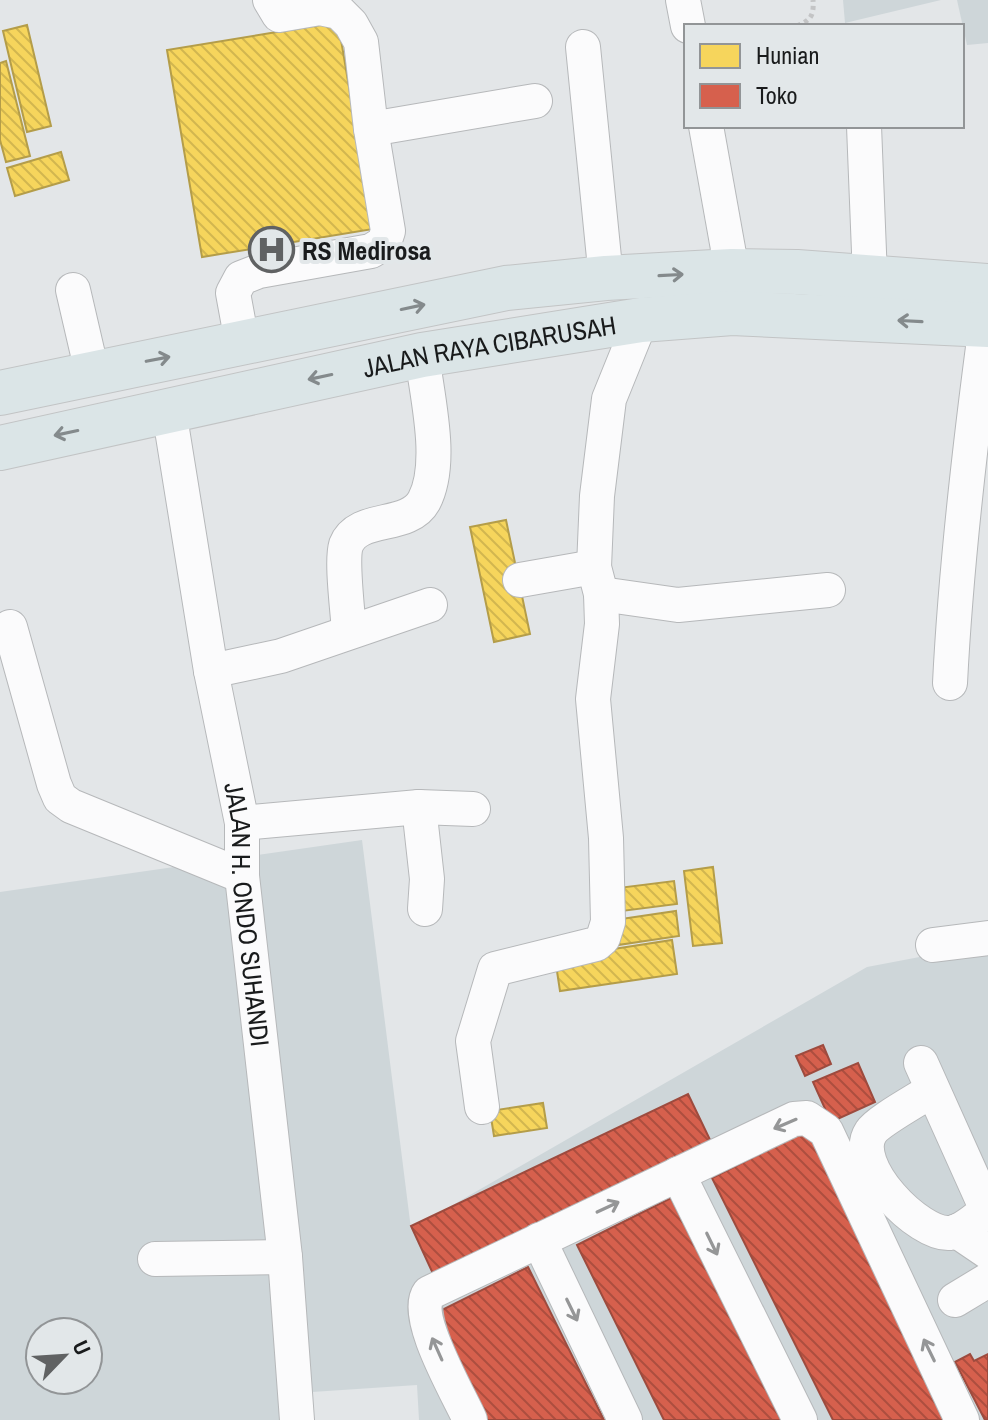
<svg xmlns="http://www.w3.org/2000/svg" width="988" height="1420" font-family="'Archivo Narrow',sans-serif">
  <style>
    .built { fill: #ced6d9; fill-rule: evenodd }
    .homes { fill: url(#homes-back-hatch); stroke: #b49d49; stroke-width: 2 }
    .shops { fill: url(#shops-back-hatch); stroke: #9d4b3e; stroke-width: 2 }
    .lines { fill: none; stroke-linecap: round; stroke-linejoin: round }
    .minor-casing { stroke: #b6b8ba; stroke-width: 36 }
    .major-casing { stroke: #c2c4c5; stroke-width: 46 }
    .path { stroke: #c3c4c5; stroke-width: 5; stroke-dasharray: 4 4; stroke-linecap: butt }
    .minor { stroke: #fbfbfc; stroke-width: 34 }
    .major { stroke: #dbe5e7; stroke-width: 44 }
    .oneway { stroke: #848a8c }
    .oneway2 { stroke: #959697 }
    .labels { text-anchor: middle; dominant-baseline: central; stroke-width: 8; stroke-linejoin: round; paint-order: stroke }
    .poi-label { font-size: 26px; font-weight: bold; fill: #191b1c; stroke: #e2e7e9; text-anchor: start }
    .street-label { font-size: 26px; fill: #191b1c; stroke: #e2e7e9 }
  </style>
  <defs>
    <pattern id="homes-back-hatch" width="6" height="6" patternUnits="userSpaceOnUse" patternTransform="scale(2)"><rect width="6" height="6" fill="#f6d55c"/><path d="M-1 5l2 2M0 0l6 6M5-1l2 2" fill="none" stroke="#d2b64f"/></pattern>
    <pattern id="shops-back-hatch" width="6" height="6" patternUnits="userSpaceOnUse" patternTransform="scale(2)"><rect width="6" height="6" fill="#d6604d"/><path d="M-1 5l2 2M0 0l6 6M5-1l2 2" fill="none" stroke="#ad4e3f"/></pattern>
  </defs>
  <rect width="100%" height="100%" fill="#e3e6e8"/>
  <g class="built">
    <polygon points="843,0 941,0 845,23"/>
    <polygon points="957,0 988,0 988,43 967,45"/>
    <path d="M 362,840 L 411,1229 L 867,967 L 988,944 L 988,1420 L 419,1420 L 417,1385 L 282,1394 L 280,1420 L 0,1420 L 0,892 ZM 40,1332 L 88,1332 L 88,1380 L 40,1380 Z"/>
  </g>
  <g class="homes">
    <polygon points="338,22 373,229 202,257 167,50"/>
    <polygon points="27,25 51,126 27,132 3,31"/>
    <polygon points="6,61 30,156 6,162 0,140 0,63"/>
    <polygon points="61,152 69,180 15,196 7,168"/>
    <polygon points="506,520 530,634 494,642 470,527"/>
    <polygon points="713,867 722,943 693,946 684,871"/>
    <polygon points="674,881 677,904 614,912 610,889"/>
    <polygon points="676,911 679,936 618,945 614,920"/>
    <polygon points="672,940 677,974 560,991 555,958"/>
    <polygon points="543,1103 547,1128 494,1136 490,1111"/>
  </g>
  <g class="shops">
    <polygon points="823,1045 831,1064 805,1076 796,1056"/>
    <polygon points="858,1063 875,1102 831,1122 813,1082"/>
    <polygon points="688,1094 713,1146 435,1278 411,1226"/>
    <polygon points="808,1130 953,1420 833,1420 712,1178"/>
    <polygon points="671,1198 781,1420 664,1420 577,1245"/>
    <polygon points="528,1267 604,1420 487,1420 434,1314"/>
    <polygon points="970,1354 974,1361 988,1354 988,1420 985,1420 955,1362"/>
  </g>
  <g class="lines">
    <defs>
      <g id="minor">
        <polyline points="683,0 688,26"/>
        <polyline points="583,47 606,278"/>
        <polyline points="706,126 732,271"/>
        <polyline points="864,126 870,277"/>
        <polyline points="371,129 535,101"/>
        <polyline points="73,290 92,372"/>
        <polyline points="242,342 233,293 241,278 259,271 371,251 384,243 388,231 371,129 361,42 351,24 339,12 320,8 279,15 270,0"/>
        <path id="s1" d="M 169,411 L 211,671 L 242,823 L 242,876 L 285,1257 L 297,1420"/>
        <polyline points="520,580 594,567"/>
        <polyline points="601,594 678,605 828,590"/>
        <polyline points="10,627 54,784 60,798 71,806 242,876"/>
        <path d="M 349,632 C 348,613 341,561 346,545 C 358,514 408,530 424,501 C 444,463 427,397 422,355"/>
        <polyline points="211,671 281,656 430,605"/>
        <path d="M 950,683 C 956,563 970,444 986,325"/>
        <polyline points="419,807 427,879 425,909"/>
        <polyline points="242,823 419,807 473,809"/>
        <polyline points="933,945 988,938"/>
        <path d="M 921,1063 L 987,1210 C 977,1218 964,1231 950,1233 C 919,1236 849,1165 871,1132 C 878,1121 919,1099 932,1090"/>
        <polyline points="482,1107 473,1041 495,969 596,944 603,938 608,922 606,838 593,699 602,624 601,594 594,567 597,496 609,399 641,320"/>
        <polyline points="678,1174 800,1420"/>
        <polyline points="957,1231 988,1252"/>
        <polyline points="539,1240 625,1420"/>
        <polyline points="155,1259 285,1257"/>
        <polyline points="955,1300 988,1280"/>
        <path d="M 470,1420 C 459,1395 412,1316 429,1293 L 794,1119 L 807,1118 L 826,1131 L 962,1420"/>
      </g>
      <g id="major">
        <polyline points="0,393 506,288 606,278 732,271 797,272 988,286"/>
        <path id="s2" d="M 0,448 L 422,355 L 641,320 L 732,313 L 988,325"/>
      </g>
    </defs>
    <use href="#minor" class="minor-casing"/>
    <use href="#major" class="major-casing"/>
    <path class="path" d="M 797,26 C 811,20 814,16 813,0"/>
    <use href="#minor" class="minor"/>
    <use href="#major" class="major"/>
  </g>
  <defs><path id="oneway-shaft" d="M-6 0H5M1.5-3L5.5 0L1.5 3" fill="none" stroke-width="1.6" stroke-linecap="round" stroke-linejoin="round" transform="scale(2)"/></defs>
  <g class="oneway">
    <use href="#oneway-shaft" transform="translate(671 275) rotate(-3)"/>
    <use href="#oneway-shaft" transform="translate(413 307) rotate(-12)"/>
    <use href="#oneway-shaft" transform="translate(910 321) rotate(-177)"/>
    <use href="#oneway-shaft" transform="translate(158 359) rotate(-11)"/>
    <use href="#oneway-shaft" transform="translate(320 377) rotate(168)"/>
    <use href="#oneway-shaft" transform="translate(66 433) rotate(168)"/>
  </g>
  <g class="oneway2">
    <use href="#oneway-shaft" transform="translate(785 1124) rotate(157)"/>
    <use href="#oneway-shaft" transform="translate(608 1207) rotate(-25)"/>
    <use href="#oneway-shaft" transform="translate(712 1244) rotate(64)"/>
    <use href="#oneway-shaft" transform="translate(572 1310) rotate(64)"/>
    <use href="#oneway-shaft" transform="translate(437 1349) rotate(-114)"/>
    <use href="#oneway-shaft" transform="translate(929 1350) rotate(-116)"/>
  </g>
  <defs>
    <symbol id="hospital-ring" viewBox="-11 -11 22 22"><circle r="9.5" fill="#e2e7e9" stroke="#606263" stroke-width="1.5"/><path d="M-5-5h3v3.5h4V-5h3V5h-3V1.5h-4V5h-3Z" fill="#606263"/></symbol>
  </defs>
  <g fill-rule="evenodd">
    <use href="#hospital-ring" x="246" y="224" width="51" height="51"/>
  </g>
  <g class="labels">
    <g class="poi-label">
      <text x="302" y="250">RS Medirosa</text>
    </g>
    <g class="street-label">
      <text stroke="none"><textPath href="#s2" startOffset="500">JALAN RAYA CIBARUSAH</textPath></text>
      <text stroke="none"><textPath href="#s1" startOffset="510">JALAN H. ONDO SUHANDI</textPath></text>
    </g>
  </g>
  <rect x="684" y="24" width="280" height="104" fill="#e2e7e9" stroke="#929597" stroke-width="2"/>
  <rect x="700" y="44" width="40" height="24" fill="#f6d55c" stroke="#929597" stroke-width="2"/>
  <text x="756" y="64" font-size="24" fill="#191b1c">Hunian</text>
  <rect x="700" y="84" width="40" height="24" fill="#d6604d" stroke="#929597" stroke-width="2"/>
  <text x="756" y="104" font-size="24" fill="#191b1c">Toko</text>
  <g transform="translate(64 1356) rotate(65)"><circle r="38" fill="#e2e7e9" stroke="#929597" stroke-width="2"/>
  <path d="M0-6L14 30L0 20L-14 30Z" fill="#606263"/>
  <text y="-12" font-size="22" font-weight="bold" text-anchor="middle" fill="#191b1c">U</text>
  </g>
</svg>
